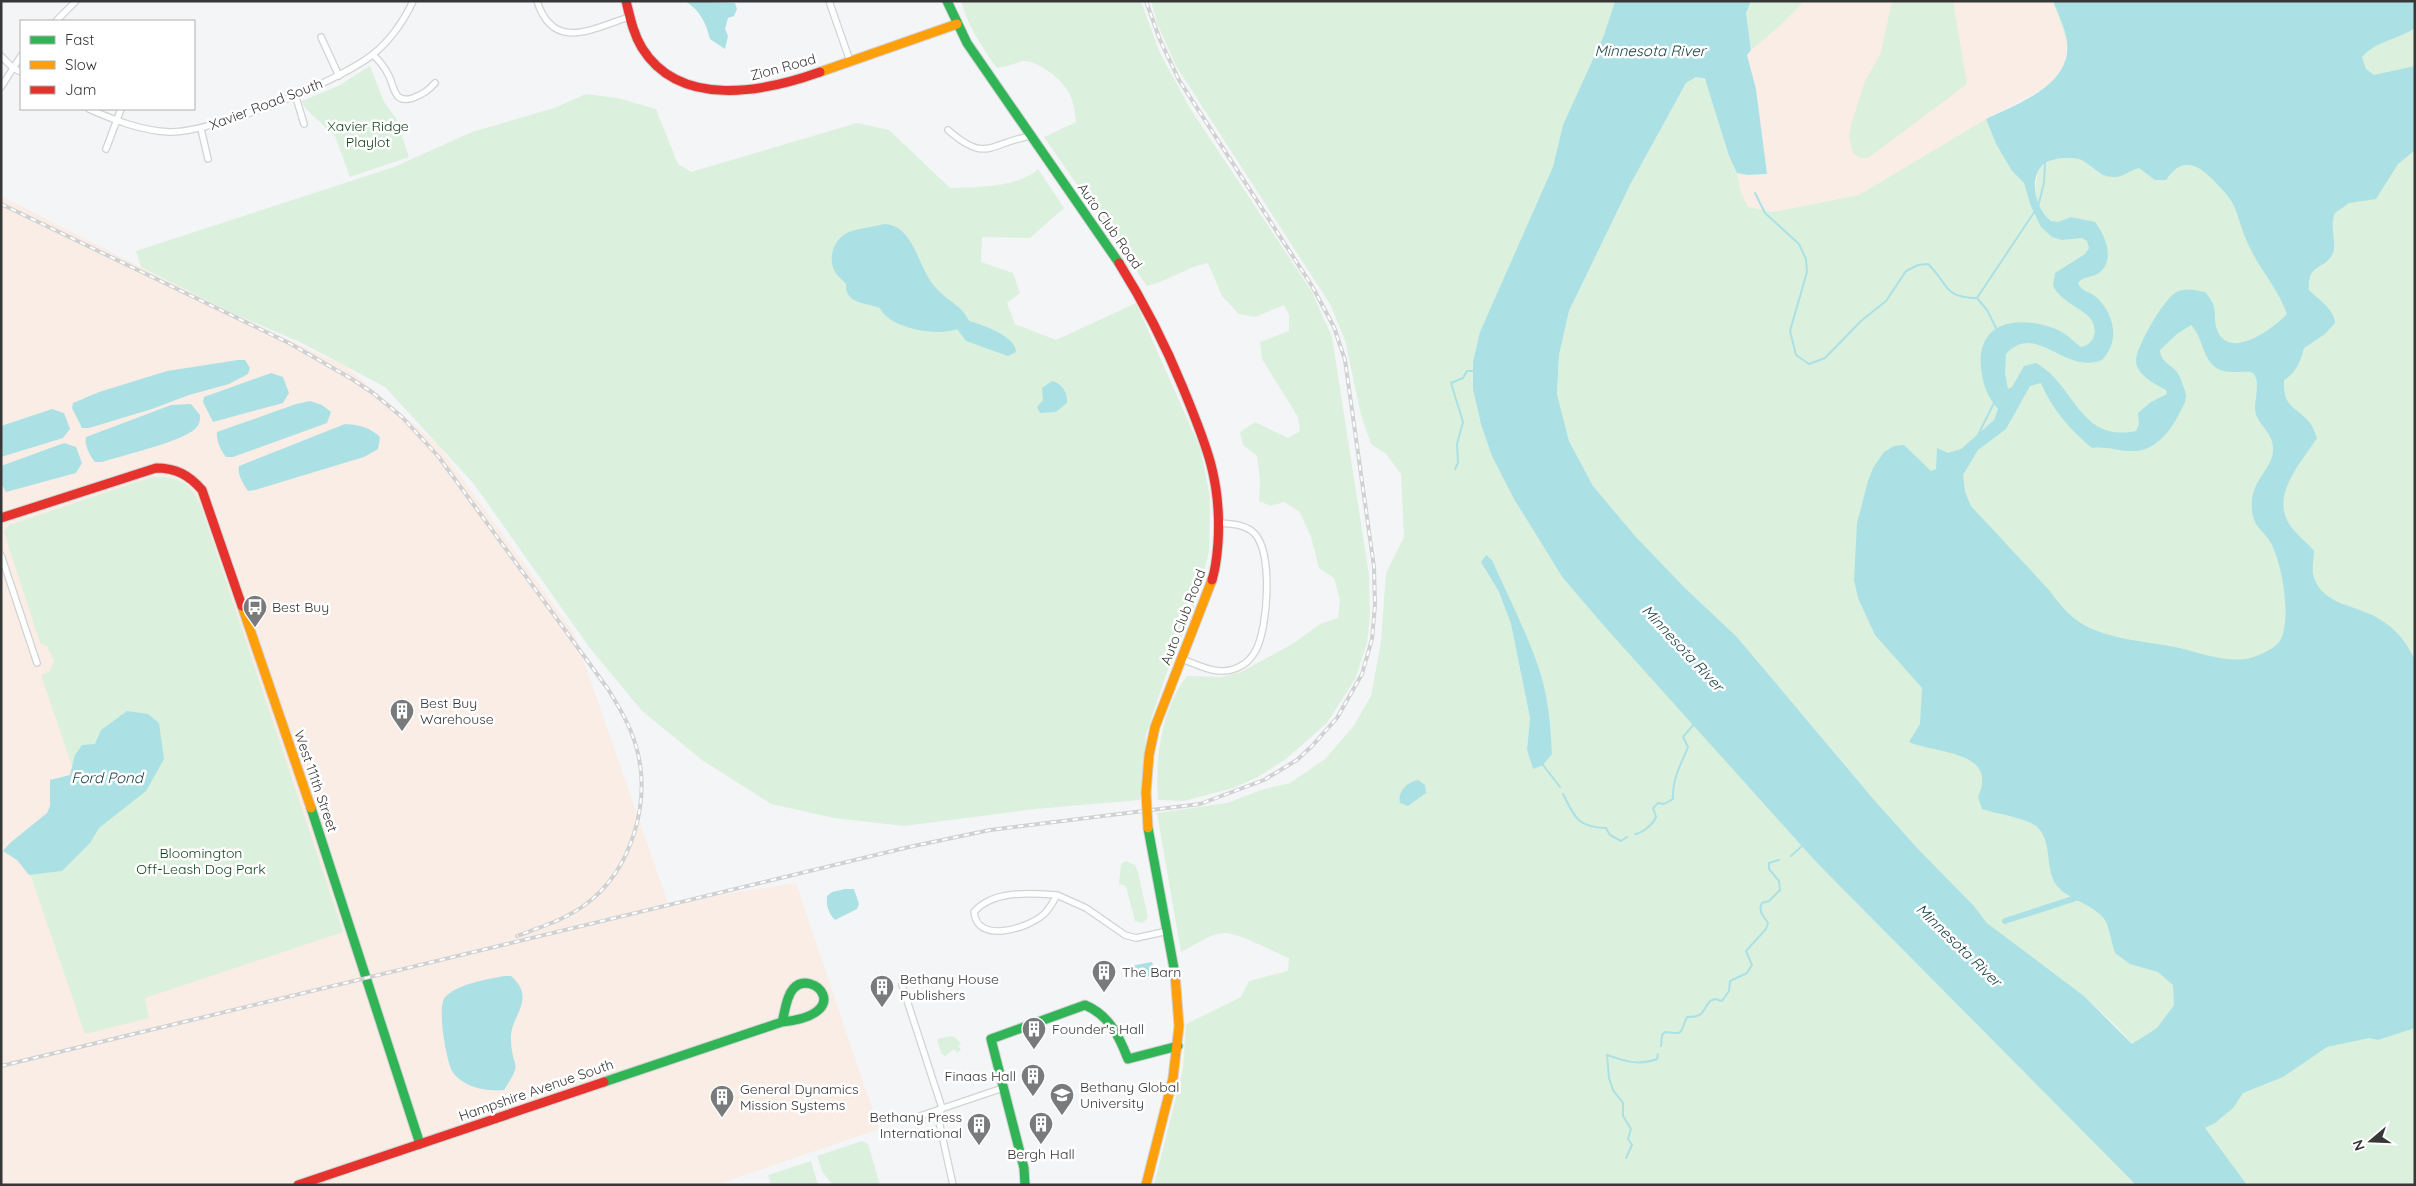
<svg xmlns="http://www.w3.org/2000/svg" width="2416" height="1186" font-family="Quicksand,sans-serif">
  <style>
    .industrial { fill: #f9ede6 }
    .green { fill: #dcf0de; fill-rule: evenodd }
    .water { fill: #abe1e5; fill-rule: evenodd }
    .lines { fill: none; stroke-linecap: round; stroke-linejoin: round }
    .stream { stroke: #abe1e5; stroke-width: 2 }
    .canal { stroke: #abe1e5; stroke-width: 6 }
    .street-casing { stroke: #d2d3d4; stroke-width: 8 }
    .fast-casing { stroke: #d2d3d4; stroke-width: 11 }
    .slow-casing { stroke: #d2d3d4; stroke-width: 11 }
    .jam-casing { stroke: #d2d3d4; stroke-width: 11 }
    .street { stroke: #fdfefe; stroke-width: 5.5 }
    .fast { stroke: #30b455; stroke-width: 9 }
    .slow { stroke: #ff9f0a; stroke-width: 9 }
    .jam { stroke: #e5322d; stroke-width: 9 }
    .rail-casing { stroke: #d0d1d2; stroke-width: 4 }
    .rail { stroke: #fff; stroke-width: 2; stroke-dasharray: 5.5; stroke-linecap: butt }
    .slow-bridge-casing { stroke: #d2d3d4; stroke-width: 11; stroke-linecap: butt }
    .slow-bridge { stroke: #ff9f0a; stroke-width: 9 }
    .labels { text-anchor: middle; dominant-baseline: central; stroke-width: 5; stroke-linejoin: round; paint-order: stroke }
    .street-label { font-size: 14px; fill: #373738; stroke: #fff }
    .park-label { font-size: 14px; fill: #0c3e16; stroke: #fff }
    .poi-label { font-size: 14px; fill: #373738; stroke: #fff; text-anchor: start }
    .water-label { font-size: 15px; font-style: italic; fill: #1e4345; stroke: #fff }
  </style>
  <rect width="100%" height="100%" fill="#f4f5f7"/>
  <g class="industrial">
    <polygon points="1751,1 2053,1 2067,41 2065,64 2053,81 2039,91 1986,119 1859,195 1773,212 1748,207 1741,193 1737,173 1748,175 1767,175 1756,89 1747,55"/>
    <polygon points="1,196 227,311 347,367 438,445 574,633 668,903 796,883 879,1129 716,1185 1,1185"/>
  </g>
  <g class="green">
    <path d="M 961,1 L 1141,1 L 1159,51 L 1191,110 L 1312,292 L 1332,337 L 1369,575 L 1370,615 L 1367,643 L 1355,679 L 1327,723 L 1286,759 L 1258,777 L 1233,788 L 1184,801 L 1158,800 C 1155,760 1161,709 1187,676 L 1221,677 L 1241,672 L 1294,643 L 1320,624 L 1338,618 L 1340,600 L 1334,578 L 1319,568 L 1311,537 L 1299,511 L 1284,502 L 1271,506 L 1259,501 L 1260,480 L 1257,456 L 1243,445 L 1240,432 L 1255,422 L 1288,438 L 1300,431 L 1298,417 L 1262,359 L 1260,342 L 1289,331 L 1289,315 L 1284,305 L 1255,317 L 1239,314 L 1222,296 L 1208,263 C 1186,267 1169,281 1147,286 L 1044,137 L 1076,122 C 1075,112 1073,97 1066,88 C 1058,77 1038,61 1024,61 C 1017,62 1008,67 997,68 C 982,48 968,26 961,1 Z"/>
    <path d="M 1151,1 L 1615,1 L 1604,35 L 1639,58 L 1510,267 L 1480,332 L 1563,578 L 1817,863 L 2136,1185 L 1154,1185 L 1183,1069 L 1186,1024 L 1241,997 L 1249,981 L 1288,971 L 1289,958 C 1274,952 1239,933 1224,933 C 1209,934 1194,946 1181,952 L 1157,813 L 1227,803 L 1261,790 L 1290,783 L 1325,759 L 1353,727 L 1371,696 L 1381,642 L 1386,573 L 1404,537 L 1401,474 L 1386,454 L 1371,444 L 1361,415 L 1345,340 L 1330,304 L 1176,66 L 1157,23 ZM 1481,563 C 1523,628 1551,673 1552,754 L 1533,769 L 1527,750 L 1530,718 L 1511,624 L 1499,592 Z"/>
    <polygon points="1751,1 1804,1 1783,23 1751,50 1746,13"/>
    <polygon points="1892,1 1953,1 1967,84 1868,158 1860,158 1853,153 1849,138 1851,125 1865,81 1881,53"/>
    <path d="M 2053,1 L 2415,1 L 2415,1185 L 2247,1185 L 2184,1102 L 2117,1027 L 2084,996 L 1987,923 L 1974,906 L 1920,851 L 1875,801 L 1737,637 L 1685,588 L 1636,537 L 1593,486 L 1569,441 L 1557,394 L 1559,355 L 1569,311 L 1630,185 L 1686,83 L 1696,77 L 1706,81 L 1729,156 L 1737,173 L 1741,193 L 1748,207 L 1773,212 L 1859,195 L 1986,119 L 1996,144 L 2012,171 L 2024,183 L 2030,204 L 2045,217 C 2036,205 2033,191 2037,176 C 2040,160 2065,154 2079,159 C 2093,165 2094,175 2113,177 Z"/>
    <polygon points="370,66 384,102 396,118 409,157 350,177 335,136 305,108 302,101 338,86"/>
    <path d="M 586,94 L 617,98 L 656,109 L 678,164 L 691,172 L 857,123 L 889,130 L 950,188 C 977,187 1017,188 1038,169 L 1064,208 L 1030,238 L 982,237 L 981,262 L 1013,273 L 1020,293 L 1007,303 L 1015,324 L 1056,340 L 1136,303 L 1200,448 L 1210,496 L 1209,552 L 1192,613 L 1167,672 L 1146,734 L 1140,800 L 1035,809 L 904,826 L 834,818 L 771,804 L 702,760 L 642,711 L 589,647 L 474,484 L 385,387 L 300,342 L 232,313 L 141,267 L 136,251 L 394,167 L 472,132 L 554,108 Z"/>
    <path d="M 152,477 C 177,476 189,481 200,504 L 343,932 L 145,998 L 149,1018 L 85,1034 L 23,853 L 93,828 L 41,675 L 49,672 L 54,661 L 47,646 L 40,643 L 4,532 L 9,525 Z"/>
    <polygon points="1126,861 1135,865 1138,872 1148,918 1142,923 1135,921 1126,886 1119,884 1121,864"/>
    <polygon points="950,1036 955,1037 961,1044 958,1046 961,1050 957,1053 954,1049 945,1056 941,1053 937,1039"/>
    <polygon points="862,1141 868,1144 880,1185 833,1185 823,1173 817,1156"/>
    <polygon points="811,1161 818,1185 771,1185 768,1175"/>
  </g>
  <g class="water">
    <path d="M 685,1 L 735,3 L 737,9 L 734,16 L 728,18 L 725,29 L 728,36 L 725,49 L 710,39 C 706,23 700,10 685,1 Z"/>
    <path d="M 1615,1 L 1751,1 L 1746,13 L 1751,50 L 1747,55 L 1756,89 L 1767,174 L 1748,175 L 1737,173 L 1729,156 L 1705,79 L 1696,77 L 1686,83 L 1630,185 L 1569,311 L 1559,355 L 1557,394 L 1569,441 L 1593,486 L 1636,537 L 1685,588 L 1737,637 L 1875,801 L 1920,851 L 1974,906 L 1987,923 L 2084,996 L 2132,1044 L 2157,1028 L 2174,1005 L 2173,985 L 2158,972 L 2130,964 L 2115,953 C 2112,944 2110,933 2107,924 C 2101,907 2069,900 2058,887 C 2044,871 2053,845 2039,829 C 2031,818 1996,814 1982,809 L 1978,797 C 1999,750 1936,754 1909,742 L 1920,724 L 1922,688 L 1875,635 L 1858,598 L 1854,580 L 1857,523 L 1868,481 L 1873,468 L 1884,452 L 1894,446 L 1904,445 L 1931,471 L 1936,469 L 1937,448 L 1948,453 L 1961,449 L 1994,420 L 1998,409 C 1987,396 1983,385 1981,368 C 1976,317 2025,315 2060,331 C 2068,335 2074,342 2081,347 C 2096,345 2099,326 2088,316 C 2076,305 2062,302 2053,286 L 2055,273 L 2085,254 L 2089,248 L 2087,241 L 2082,238 L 2062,240 L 2052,237 L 2041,227 L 2030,204 L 2024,183 L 2012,171 L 1996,144 L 1986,119 C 2017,104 2072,85 2067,42 C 2066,29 2058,14 2053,1 L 2415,1 L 2415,28 C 2397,40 2376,41 2362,57 L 2366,69 L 2374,75 L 2415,66 L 2415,150 L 2398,164 L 2376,199 L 2349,203 L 2335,213 C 2329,227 2337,241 2333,253 C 2325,271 2307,262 2309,290 C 2318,299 2335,310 2335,323 L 2325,334 L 2304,348 C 2300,362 2297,372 2284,380 C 2283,409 2295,405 2310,423 C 2313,427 2315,433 2317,438 C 2302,462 2272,492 2288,522 C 2294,533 2306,541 2314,551 C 2314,558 2312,568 2313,574 C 2321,607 2358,604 2381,620 C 2399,632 2406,642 2415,660 L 2415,1028 L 2378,1040 L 2369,1038 L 2327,1047 L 2283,1077 L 2243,1093 L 2233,1108 L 2215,1123 L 2205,1128 L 2247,1185 L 2136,1185 L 1817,863 L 1605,627 L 1563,578 L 1514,499 L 1492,456 L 1481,424 L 1473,389 L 1473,362 L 1480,332 L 1553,167 L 1563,125 L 1604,35 ZM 2067,158 C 2071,158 2076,158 2079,159 C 2092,164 2098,177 2113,177 C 2123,178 2129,170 2139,168 L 2155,180 L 2166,180 C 2183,154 2200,165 2217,184 C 2223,190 2232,200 2235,208 C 2240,221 2243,235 2250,248 C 2261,271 2278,289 2287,314 C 2274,328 2231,360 2218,332 C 2211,315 2221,310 2205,292 C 2195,290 2184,287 2175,293 C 2164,299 2134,350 2136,362 C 2138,376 2155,384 2166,390 L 2167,394 L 2151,402 L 2138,413 L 2139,424 L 2136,431 C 2079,443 2075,384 2036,363 L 2024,366 L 2012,387 L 2008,389 L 2005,373 L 2006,354 C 2037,321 2064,375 2102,360 C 2120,342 2115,314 2096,297 C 2090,292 2081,291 2078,283 C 2083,276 2092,278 2099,273 C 2116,260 2105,235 2095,222 L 2071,217 L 2058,222 L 2051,221 C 2036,210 2027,178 2044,164 C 2051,159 2060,158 2067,158 ZM 2191,325 C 2203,337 2201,355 2215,367 C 2228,377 2249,368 2254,374 C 2260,382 2255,399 2255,408 C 2255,425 2275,431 2273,452 C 2270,473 2249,481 2252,511 C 2253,525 2262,530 2269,540 C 2282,559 2293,623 2279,642 C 2273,650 2256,657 2246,659 C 2223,662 2198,652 2175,647 C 2145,641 2112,640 2084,625 C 2069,616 2059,604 2049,590 L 1971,506 L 1965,492 L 1963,475 L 1978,450 L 2006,429 L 2030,386 L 2041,383 C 2051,408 2071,431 2092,448 C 2108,446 2119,452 2134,451 C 2154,451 2169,433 2178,416 C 2183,406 2189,400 2184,388 C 2182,383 2180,375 2176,371 C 2169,363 2161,362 2160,350 L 2177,334 Z"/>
    <path d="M 884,224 C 915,225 918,270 936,288 C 947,301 962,305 969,321 C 981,324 1017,337 1016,352 L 1008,356 L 966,341 L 957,329 C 937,337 888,328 880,308 C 865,302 845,304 846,284 C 843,280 838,277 835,272 C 827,258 834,238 849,232 C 860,228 873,227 884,224 Z"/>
    <polygon points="238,360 245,360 250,368 248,374 229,384 189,395 152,409 89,428 82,428 72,408 73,403 99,392 167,371"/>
    <polygon points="271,373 283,377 289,393 283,403 213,422 203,402 204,397"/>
    <path d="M 1052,381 C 1062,383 1068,393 1067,403 L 1056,412 L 1040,413 L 1037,407 L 1043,400 L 1042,388 Z"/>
    <path d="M 310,401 L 322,405 L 331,412 L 327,423 L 233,457 L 226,457 C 221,451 216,440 217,432 L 296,404 Z"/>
    <path d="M 191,404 L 200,415 C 200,421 200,424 195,429 C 183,441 121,456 102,462 L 95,462 C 90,456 84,445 86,437 L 171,405 Z"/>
    <polygon points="52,409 64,413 70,429 63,438 1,457 1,426"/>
    <path d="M 345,424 C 360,425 369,427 380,437 L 378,449 L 364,457 L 255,490 L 248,491 C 243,484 237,474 239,466 Z"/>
    <polygon points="64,443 76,447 82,463 76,473 6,492 1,483 1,466"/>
    <path d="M 1486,555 L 1492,560 C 1507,594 1526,631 1538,666 C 1548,694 1551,725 1552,754 L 1543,765 L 1533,769 L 1527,750 L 1530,718 L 1511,624 L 1499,592 L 1481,562 Z"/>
    <polygon points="127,711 148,714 159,723 164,759 146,791 99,828 90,843 62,871 29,875 17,860 3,851 10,843 47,813 50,806 50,780 70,775 75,755 82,745 95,744 101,730"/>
    <path d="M 1418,780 L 1425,785 L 1426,793 L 1408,806 L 1400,803 C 1397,792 1407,782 1418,780 Z"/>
    <path d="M 845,889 L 854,889 L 859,904 L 857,909 L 835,920 C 828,913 826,905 827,896 L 832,892 Z"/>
    <polygon points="1152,962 1155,971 1151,976 1145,977 1124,973 1125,967"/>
    <path d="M 504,976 L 511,976 C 538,1000 509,1016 511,1040 C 512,1070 524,1060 504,1090 C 487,1092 462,1087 452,1071 C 446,1059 436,1005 446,996 C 461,983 485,980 504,976 Z"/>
  </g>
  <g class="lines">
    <g class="stream">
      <path d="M 1755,193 L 1765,213 L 1799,244 L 1806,259 L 1807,272 L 1790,331 L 1796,355 L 1809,364 L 1825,358 L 1861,321 L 1886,301 L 1906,271 L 1918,265 L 1928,264 C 1949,284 1943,298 1977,298 L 1987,310 L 1997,330"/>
      <polyline points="2038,207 2044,183 2045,163"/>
      <polyline points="1977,298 2035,211"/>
      <polyline points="1978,435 1994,403"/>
      <polyline points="1455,469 1458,463 1457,444 1463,422 1451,383 1463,378 1467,371 1476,371"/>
      <polyline points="1543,765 1560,787"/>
      <path d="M 1563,794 C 1575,818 1578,827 1606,828 L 1610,835 L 1621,841 L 1627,837"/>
      <path d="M 1635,834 C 1643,833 1653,824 1656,817 L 1653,808 L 1658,803 L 1664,804 L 1673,799 C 1672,778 1681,765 1688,747 L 1683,737 L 1695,723"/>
      <polyline points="1791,856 1802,846"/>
      <path d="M 1661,1046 L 1662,1035 L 1665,1032 C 1686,1035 1679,1033 1687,1017 C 1705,1017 1701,1012 1710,1001 L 1715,999 L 1722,1001 L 1729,991 L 1730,981 L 1747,973 L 1752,965 L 1746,951 L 1766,929 L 1768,923 C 1763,916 1758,911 1762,903 L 1769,901 L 1780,890 L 1779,881 L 1769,869 L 1769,863 L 1779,860"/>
      <path d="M 1626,1158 L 1632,1145 L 1628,1139 L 1631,1129 L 1623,1116 L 1623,1103 L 1613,1090 L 1609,1078 L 1607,1055 C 1624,1061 1639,1066 1657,1059 L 1658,1054"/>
    </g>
    <polyline class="canal" points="2005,921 2082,896"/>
    <defs>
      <g id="street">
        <path d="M 537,1 C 553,52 592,29 629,17"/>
        <polyline points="829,1 850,61"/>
        <polyline points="56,21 76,1"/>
        <polyline points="321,37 339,76"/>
        <path d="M 373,55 C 380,61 385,68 389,76 C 395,89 394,104 413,98 C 423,94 428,91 435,83"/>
        <polyline points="1,56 13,68 21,72"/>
        <polyline points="1,87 21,56"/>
        <polyline points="295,94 304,124"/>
        <path d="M 89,109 C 114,120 142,131 170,132 C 212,133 338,82 372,55 C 389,42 404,21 413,1"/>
        <polyline points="201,129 208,159"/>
        <path d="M 948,130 C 987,164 989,143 1031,136"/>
        <polyline points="106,149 121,109"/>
        <polyline points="1,555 37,663"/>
        <path d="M 1182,659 C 1200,666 1218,676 1237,668 C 1246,664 1252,658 1256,650 C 1268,627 1273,554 1255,534 C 1246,524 1232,524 1219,523"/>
        <path d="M 1057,895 C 1030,893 993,890 974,912 C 977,944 1026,929 1043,915 C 1049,910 1053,902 1057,895 L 1086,908 L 1125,935 L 1136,938 L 1168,931"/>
        <polyline points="902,985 942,1108 938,1117 953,1185"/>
        <polyline points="908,1120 1003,1088"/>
      </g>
      <g id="fast">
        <polyline points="947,1 967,43 1119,263"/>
        <polyline points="311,808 420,1144"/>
        <polyline points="1148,828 1175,974"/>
        <path d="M 604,1082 L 782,1022 C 857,1014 812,967 793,989 C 786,997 785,1012 782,1022"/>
        <path d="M 1025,1185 L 1024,1168 L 991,1039 L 1085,1005 C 1109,1015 1119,1036 1128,1059 L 1178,1046"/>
      </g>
      <g id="slow">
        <polyline points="820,72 957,24"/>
        <polyline points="242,606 311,808"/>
        <polyline points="1146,793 1149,755 1155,727 1212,580"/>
        <polyline points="1146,1185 1173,1078 1179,1026 1175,974"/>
      </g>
      <g id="jam">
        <path d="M 626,1 C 630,17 633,33 642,48 C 680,109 764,92 820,72"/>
        <path d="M 1119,263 C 1144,303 1165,344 1183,388 C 1206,444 1222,481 1218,543 C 1217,556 1216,568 1212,580"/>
        <path d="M 1,518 L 156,468 C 176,468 189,475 202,490 L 242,606"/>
        <polyline points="298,1185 604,1082"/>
      </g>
    </defs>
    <use href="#street" class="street-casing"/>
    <use href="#fast" class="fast-casing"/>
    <use href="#slow" class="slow-casing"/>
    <use href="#jam" class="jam-casing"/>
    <use href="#street" class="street"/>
    <use href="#fast" class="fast"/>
    <use href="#slow" class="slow"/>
    <use href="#jam" class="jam"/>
    <defs>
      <g id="rail">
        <path d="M 1,204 L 289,343 L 352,379 L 373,393 L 402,417 L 438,456 L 608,689 C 619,707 630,725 636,746 C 652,801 632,870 586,904 C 565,920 540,927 517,936"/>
        <polyline points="1,1066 909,847 990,830 1200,804 1264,780 1297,760 1312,746 1337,718 1362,674 1372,639 1375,605 1374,567 1345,360 1334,327 1312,286 1179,80 1160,40 1146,1"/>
      </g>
    </defs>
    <use href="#rail" class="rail-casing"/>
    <use href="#rail" class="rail"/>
    <defs>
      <polyline id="slow-bridge" points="1146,793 1148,828"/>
    </defs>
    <use href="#slow-bridge" class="slow-bridge-casing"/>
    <use href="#slow-bridge" class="slow-bridge"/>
  </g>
  <defs>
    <symbol id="bus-pin" viewBox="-11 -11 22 30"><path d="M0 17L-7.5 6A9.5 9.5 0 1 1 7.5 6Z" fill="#797a7b" stroke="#fff"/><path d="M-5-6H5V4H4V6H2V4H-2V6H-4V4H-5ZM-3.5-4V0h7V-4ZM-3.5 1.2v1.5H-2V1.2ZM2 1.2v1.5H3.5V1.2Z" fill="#fff"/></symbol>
    <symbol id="building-pin" viewBox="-11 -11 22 30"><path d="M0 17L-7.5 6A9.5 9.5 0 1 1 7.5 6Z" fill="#797a7b" stroke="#fff"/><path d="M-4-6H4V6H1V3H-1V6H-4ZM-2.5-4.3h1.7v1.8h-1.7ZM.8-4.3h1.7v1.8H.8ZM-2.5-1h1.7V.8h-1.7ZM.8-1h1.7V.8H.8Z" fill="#fff"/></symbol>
    <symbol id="university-pin" viewBox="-11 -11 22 30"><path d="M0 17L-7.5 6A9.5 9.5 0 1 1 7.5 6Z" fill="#797a7b" stroke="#fff"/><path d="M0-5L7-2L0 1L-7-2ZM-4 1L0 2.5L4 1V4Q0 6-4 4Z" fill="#fff"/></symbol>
  </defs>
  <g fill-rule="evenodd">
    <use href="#bus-pin" x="241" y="593" width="28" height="38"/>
    <use href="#building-pin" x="388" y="697" width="28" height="38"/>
    <use href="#building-pin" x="1090" y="958" width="28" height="38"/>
    <use href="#building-pin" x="868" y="973" width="28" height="38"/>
    <use href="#building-pin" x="1020" y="1015" width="28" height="38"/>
    <use href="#building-pin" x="1019" y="1062" width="28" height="38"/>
    <use href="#university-pin" x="1048" y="1081" width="28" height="38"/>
    <use href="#building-pin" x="708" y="1083" width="28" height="38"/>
    <use href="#building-pin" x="1027" y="1110" width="28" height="38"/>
    <use href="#building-pin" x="965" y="1111" width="28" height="38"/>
  </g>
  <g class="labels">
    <g class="street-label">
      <text transform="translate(783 67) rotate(-15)">Zion Road</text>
      <text transform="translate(266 104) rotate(-21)">Xavier Road South</text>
      <text transform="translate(1110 226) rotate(55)">Auto Club Road</text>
      <text transform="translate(1183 617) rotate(-69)">Auto Club Road</text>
      <text transform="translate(316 781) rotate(71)">West 111th Street</text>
      <text transform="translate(536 1090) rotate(-19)">Hampshire Avenue South</text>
    </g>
    <g class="park-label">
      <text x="368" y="126">Xavier Ridge<tspan x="368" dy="16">Playlot</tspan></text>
      <text x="201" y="853">Bloomington<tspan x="201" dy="16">Off-Leash Dog Park</tspan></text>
    </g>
    <g class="poi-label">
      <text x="272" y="607">Best Buy</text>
      <text x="420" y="703">Best Buy<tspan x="420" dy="16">Warehouse</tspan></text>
      <text x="1122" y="972">The Barn</text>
      <text x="900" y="979">Bethany House<tspan x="900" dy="16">Publishers</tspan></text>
      <text x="1052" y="1029">Founder's Hall</text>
      <text x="1016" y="1076" text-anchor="end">Finaas Hall</text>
      <text x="1080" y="1087">Bethany Global<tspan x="1080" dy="16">University</tspan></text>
      <text x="740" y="1089">General Dynamics<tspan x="740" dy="16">Mission Systems</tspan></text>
      <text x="962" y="1117" text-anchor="end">Bethany Press<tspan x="962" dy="16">International</tspan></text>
      <text x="1041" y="1154" text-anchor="middle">Bergh Hall</text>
    </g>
    <g class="water-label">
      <text x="1650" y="50">Minnesota River</text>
      <text transform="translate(1683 648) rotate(47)">Minnesota River</text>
      <text x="107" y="777">Ford Pond</text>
      <text transform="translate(1959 945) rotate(44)">Minnesota River</text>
    </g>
  </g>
  <rect width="2416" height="1186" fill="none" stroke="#373738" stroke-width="5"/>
  <rect x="20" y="20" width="175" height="90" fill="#ffffff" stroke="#afafaf"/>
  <rect x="30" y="36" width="25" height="8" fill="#30b455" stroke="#afafaf"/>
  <text x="65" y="45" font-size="15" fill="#373738">Fast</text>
  <rect x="30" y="61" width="25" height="8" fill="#ff9f0a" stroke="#afafaf"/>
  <text x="65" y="70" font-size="15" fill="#373738">Slow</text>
  <rect x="30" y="86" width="25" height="8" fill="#e5322d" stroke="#afafaf"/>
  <text x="65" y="95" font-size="15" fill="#373738">Jam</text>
  <g transform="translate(2371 1141) rotate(251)" stroke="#ffffff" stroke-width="4" paint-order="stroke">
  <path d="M0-4L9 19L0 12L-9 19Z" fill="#373738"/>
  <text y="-8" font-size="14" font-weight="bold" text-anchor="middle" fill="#373738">N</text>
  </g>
</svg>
